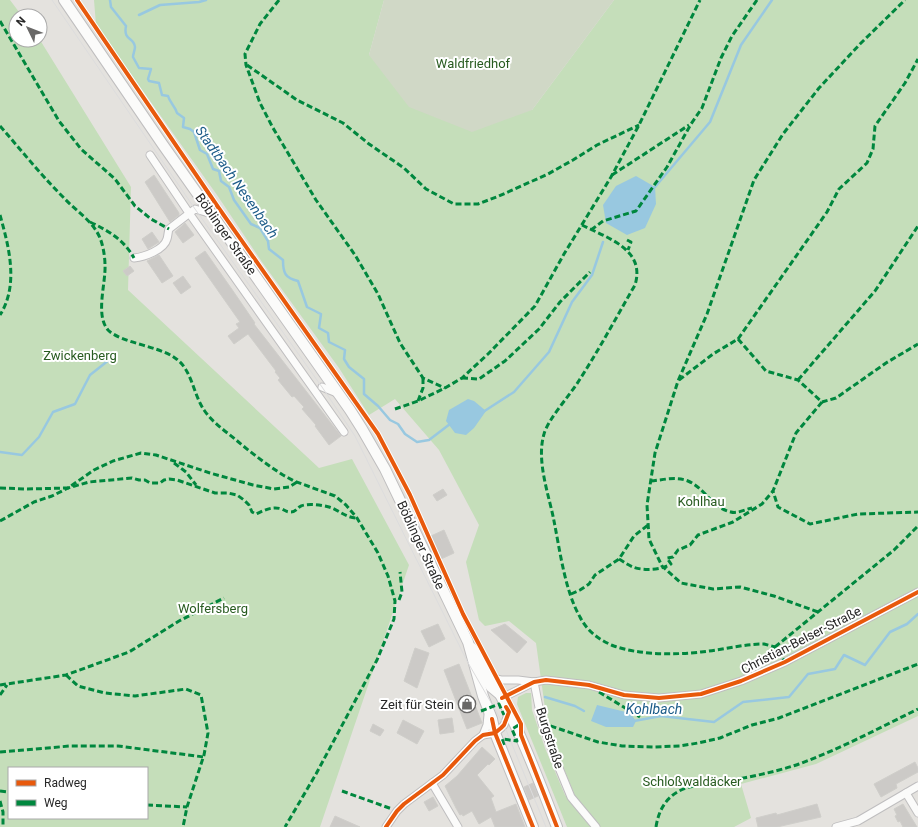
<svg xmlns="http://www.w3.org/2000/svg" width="918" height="827" font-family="Roboto,sans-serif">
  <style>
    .green { fill: #c5deba; fill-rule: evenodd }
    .cemetery { fill: #d0d8c6 }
    .water { fill: #98c8e0 }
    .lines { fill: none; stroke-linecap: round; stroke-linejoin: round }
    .stream { stroke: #98c8e0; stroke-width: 2.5 }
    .building { fill: #cccac7; stroke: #cfceca }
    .minor-casing { stroke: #bfbebf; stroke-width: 9 }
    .secondary-casing { stroke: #bfbebf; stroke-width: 12 }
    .minor { stroke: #fbfbfa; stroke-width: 7 }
    .secondary { stroke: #fbfbfa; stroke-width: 10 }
    .tram { stroke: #dcdcdd; stroke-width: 1 }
    .quiet { stroke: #00873e; stroke-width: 3; stroke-dasharray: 6 3; stroke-linecap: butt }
    .cycleway-casing { stroke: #fff; stroke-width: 6 }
    .cycleway { stroke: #e8590c; stroke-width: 4 }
    .labels { text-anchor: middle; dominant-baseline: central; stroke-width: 4; stroke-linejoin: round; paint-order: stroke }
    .park-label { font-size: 13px; fill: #285b20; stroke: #fff }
    .street-label { font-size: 13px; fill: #272727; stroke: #fff }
    .poi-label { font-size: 13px; fill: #272727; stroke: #fff; text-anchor: end }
    .water-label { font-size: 14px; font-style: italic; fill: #1b5b88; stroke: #fff }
  </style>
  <rect width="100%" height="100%" fill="#e4e2de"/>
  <g class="green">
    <path d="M 0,0 L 10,0 L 22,16 L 16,16 L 16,40 L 40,40 L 131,187 L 128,290 L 319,468 L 352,459 L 409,565 L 320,827 L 0,827 ZM 9,768 L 147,768 L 147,818 L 9,818 Z"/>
    <polygon points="94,0 384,0 369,55 532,110 614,0 918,0 918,716 816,764 741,784 751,818 734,827 598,827 575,796 548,730 536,643 509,621 485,626 479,620 466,562 479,525 439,450 395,399 369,415 339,368 262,262 217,195 96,25"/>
    <polygon points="526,693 531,693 532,710 545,748 565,795 591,827 567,827 517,704 518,697"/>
  </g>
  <polygon class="cemetery" points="384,0 614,0 532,110 472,132 409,107 369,55"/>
  <g class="water">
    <polygon points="636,176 655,187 656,204 645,228 627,235 606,223 603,205 616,186"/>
    <polygon points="468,399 474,401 486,411 474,428 466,435 455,433 446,421 449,410"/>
    <polygon points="597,705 630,713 636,721 633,727 606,727 591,721"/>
  </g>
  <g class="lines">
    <g class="stream">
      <path d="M 110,0 L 111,7 L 126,26 C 123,41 134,37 135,47 C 135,50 133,54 133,57 L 139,68 L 151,69 L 148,79 L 149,81 L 159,83 L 162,95 L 168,96 C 170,103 175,106 177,113 L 184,118 L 183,127 L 190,129 L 194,132 L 200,150 L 207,154 L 213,169 L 219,171 L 221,181 L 229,187 L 234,200 L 251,224 L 260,228 L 268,241 L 269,249 L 283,260 C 283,273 285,278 298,281 L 307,307 L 321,314 L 319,328 L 328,333 L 329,342 L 345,350 L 344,359 L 349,367 L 364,379 L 364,394 L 378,406 L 390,420 L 398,424 L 405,434 L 417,442 L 429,440 L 450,424"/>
      <polyline points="139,15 160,5 199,2 206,0"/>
      <polyline points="655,187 710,122 741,45 772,0"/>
      <polyline points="483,412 514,392 549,352 572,302 592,275 603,242"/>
      <polyline points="0,452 22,455 39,437 53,412 75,404 90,375 114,356"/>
      <polyline points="545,697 575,706 584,711"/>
      <polyline points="634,721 661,716 714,722 743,702 789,697 808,674 835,669 844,655 865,665 890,632 907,624 918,614"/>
    </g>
  </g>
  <g class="building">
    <polygon points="154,175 179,213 179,215 170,222 145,182"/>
    <polygon points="185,223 194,235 183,243 175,232"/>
    <polygon points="152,232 159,242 148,249 142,239"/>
    <polygon points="205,251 231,288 255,323 254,324 341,436 329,445 315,426 316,425 302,409 304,407 294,396 292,397 278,380 280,378 275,372 276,371 248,334 234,344 228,336 239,328 236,324 240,322 195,258"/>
    <polygon points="159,255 173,276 162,283 147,261"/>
    <polygon points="130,266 134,271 127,276 123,271"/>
    <polygon points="183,276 191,287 181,294 173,283"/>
    <polygon points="443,489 447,495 437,501 433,495"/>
    <polygon points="444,530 454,553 441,559 431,536"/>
    <polygon points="438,624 445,639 429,647 421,631"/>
    <polygon points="505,624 527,642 517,653 491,630"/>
    <polygon points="415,648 429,653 417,688 404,681"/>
    <polygon points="459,664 482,723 467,729 444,670"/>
    <polygon points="452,718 454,732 440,734 438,720"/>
    <polygon points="403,720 424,731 417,744 397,733"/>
    <polygon points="373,724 384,730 380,736 370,731"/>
    <polygon points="482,747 495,759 489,765 488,764 477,775 494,796 491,798 496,812 516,804 525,827 495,827 491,817 479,824 472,811 463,816 462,814 460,815 456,808 445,786 457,776"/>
    <polygon points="915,762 918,768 918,772 896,784 897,788 881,797 874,784"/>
    <polygon points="533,783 538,796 529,800 524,787"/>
    <polygon points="433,797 438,806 429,811 424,802"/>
    <polygon points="817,804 821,817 777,827 758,827 756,818 776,813 777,815"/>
    <polygon points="903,804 917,827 903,827 900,821 898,822 895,816 897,815 894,809"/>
    <polygon points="335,816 360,827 330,827"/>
  </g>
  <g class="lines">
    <defs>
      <g id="minor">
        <polyline points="150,155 189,213 344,432"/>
        <path d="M 134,258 C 144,257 164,250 167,239 C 168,236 168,232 169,229 L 195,209 L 212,214"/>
        <polyline points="322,387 337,393"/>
        <polyline points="477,669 490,688 502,698 534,682 546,680 589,685 624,695 659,698 701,694 741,681 785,662 918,592"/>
        <polyline points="492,678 501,680 518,680 534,682"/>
        <polyline points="534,682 542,723 557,763 571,797 596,827"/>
        <polyline points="483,735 487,725 488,715"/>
        <polyline points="432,783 458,827"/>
        <polyline points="906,793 918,813"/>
        <polyline points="386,827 397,811 404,804 443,775 475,741 483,735 495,733 501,728 504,725 509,712"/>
        <polyline points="836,827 858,821 918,786"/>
      </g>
      <g id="secondary">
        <polyline points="64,0 163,145 350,410 362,429 385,469 468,642 483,696 492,719 495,733 533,827"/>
        <path d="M 472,648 C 486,666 496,686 506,706 C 526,745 541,786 557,827"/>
      </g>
    </defs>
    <use href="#minor" class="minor-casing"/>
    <use href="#secondary" class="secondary-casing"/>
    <use href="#minor" class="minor"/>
    <use href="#secondary" class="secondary"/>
    <polyline class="tram" points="52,0 195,209 322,387 355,436 467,661 504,725 546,827"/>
    <g class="quiet">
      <polyline points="279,0 260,24 245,54 246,65 260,103 273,128 316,200 355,255 378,294 400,343 423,378 445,388"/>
      <polyline points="0,21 59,121 81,149 115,179 135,206 151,219 169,229"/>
      <polyline points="247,65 297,100 343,123 369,144 404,168 426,189 454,204 478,204 499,196 548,174 573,160 597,145 639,125"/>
      <path d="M 0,126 C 21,150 41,175 64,198 C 76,211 93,221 100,238 C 103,245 105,257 105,265 C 106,283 95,315 108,330 C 121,343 159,346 175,358 C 192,369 193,394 204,410 C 212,422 224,430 235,439 C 250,452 266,464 283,475 L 294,481 L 335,496 L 346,505 L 357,518 L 378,553 L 388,576 L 395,601 L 394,619 L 377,660 L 316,774 L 285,827"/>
      <polyline points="612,175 689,125"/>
      <path d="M 0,215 C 9,247 19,285 0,315"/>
      <path d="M 90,222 C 109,231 124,240 134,258"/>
      <path d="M 582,225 C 607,238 646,249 635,285 C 617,316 600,348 580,379 C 571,394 548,419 544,434 C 536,461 549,495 554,521 C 560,551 565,591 580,617 C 587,631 599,640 614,646 C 639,655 675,655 701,652 C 722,650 743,644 764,644 L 775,647 L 785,662"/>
      <polyline points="591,230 603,221 636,211 667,167 691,124 702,108 721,58 732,36 757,0"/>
      <polyline points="627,240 631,242 628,250"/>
      <polyline points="738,339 827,212 839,189 867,163 873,149 875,126 905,83 918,59"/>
      <polyline points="462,378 479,379 505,361 539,329 560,302 590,272"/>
      <polyline points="679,380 713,354 738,339 766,371 798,380 822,402 836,398 886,363 918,344"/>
      <polyline points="798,380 875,291 918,226"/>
      <polyline points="418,401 423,388 423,378"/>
      <polyline points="822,402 796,433 773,491 778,507 810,524 858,514 918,512"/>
      <polyline points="395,409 418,401 445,388 462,378 488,354 535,306 564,254 611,177 639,125 700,0"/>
      <polyline points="174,463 186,472 196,485"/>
      <path d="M 651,481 C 663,480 676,476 688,481 C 705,488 712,508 731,512 C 737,514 746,509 752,508"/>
      <polyline points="0,488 27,489 68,488 94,470 113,461 141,453 156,455 210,473 253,485 274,489 289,487 297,482"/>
      <path d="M 0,521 L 34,502 L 52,496 L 68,488 L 89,482 L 132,478 L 139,480 L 145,480 L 150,483 L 160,483 L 164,480 L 169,479 L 177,480 L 215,493 L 228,493 L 237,495 L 244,500 L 249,505 L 252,512 L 256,514 C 265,510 272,506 282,509 C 286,511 287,512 291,512 C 296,512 297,508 301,506 C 309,503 321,505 329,507 C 339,510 346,518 357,518"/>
      <path d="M 619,559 C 624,562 628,565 633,567 C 643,571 662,570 671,564 L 667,558 L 673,557 L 678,550 L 690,545 L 698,535 L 733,522 L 762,504 L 773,491"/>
      <polyline points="571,594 580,590 589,584 595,575 619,559 634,536 648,525"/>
      <polyline points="399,600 402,592 400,572"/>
      <polyline points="818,612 774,596 740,587 713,589 681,583 662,566 649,539 647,505 655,453 678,381 707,314 754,180 783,134 819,88 860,44 905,0"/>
      <polyline points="775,647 894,550 918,526"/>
      <polyline points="66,675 78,686 105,693 135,696 186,689 201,695 208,733 204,755 187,807 183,827"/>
      <polyline points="0,685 66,675 129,652 179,621 224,598"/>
      <polyline points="599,692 640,717"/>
      <polyline points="0,695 7,685"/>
      <polyline points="481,711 499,704 504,715"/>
      <polyline points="542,723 598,742 622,746 654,747 680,746 698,743 720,738 752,725 779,718 918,664"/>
      <polyline points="504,745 502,739 517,741 512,729 522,723"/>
      <polyline points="0,752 70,746 118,746 204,757"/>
      <polyline points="0,791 9,792"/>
      <polyline points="342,791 392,809"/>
      <polyline points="0,801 3,812 3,827"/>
      <polyline points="147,805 187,807"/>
      <path d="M 656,827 C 659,807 669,793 689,787 C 725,781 764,776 799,764 C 840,749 879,728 918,709"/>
    </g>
    <defs>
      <g id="cycleway">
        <polyline points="77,0 218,207 378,434 410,495 463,614 521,724 521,735 557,827"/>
        <polyline points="502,698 534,682 546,680 589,685 624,695 659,698 701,694 741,681 785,662 918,592"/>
        <polyline points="492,719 495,733 533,827"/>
        <polyline points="386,827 397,811 404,804 443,775 475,741 483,735 495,733 501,728 504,725 509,712 506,707"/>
      </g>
    </defs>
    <use href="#cycleway" class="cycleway-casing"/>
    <use href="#cycleway" class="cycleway"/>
  </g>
  <defs>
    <symbol id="shop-ring" viewBox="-11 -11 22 22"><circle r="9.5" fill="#fff" stroke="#696867" stroke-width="1.5"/><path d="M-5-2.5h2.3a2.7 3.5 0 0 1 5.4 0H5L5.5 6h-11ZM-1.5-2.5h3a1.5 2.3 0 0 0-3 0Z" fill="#696867"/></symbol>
  </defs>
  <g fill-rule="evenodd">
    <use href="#shop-ring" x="457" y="694" width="20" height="20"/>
  </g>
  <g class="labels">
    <g class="park-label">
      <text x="473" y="63">Waldfriedhof</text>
      <text x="80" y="355">Zwickenberg</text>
      <text x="701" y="501">Kohlhau</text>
      <text x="213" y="608">Wolfersberg</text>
      <text x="692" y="781">Schloßwaldäcker</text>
    </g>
    <g class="street-label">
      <text transform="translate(226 234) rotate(55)">Böblinger Straße</text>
      <text transform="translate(421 545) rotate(65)">Böblinger Straße</text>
      <text transform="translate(801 640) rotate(-27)">Christian-Belser-Straße</text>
      <text transform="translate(550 738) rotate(72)">Burgstraße</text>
    </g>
    <g class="poi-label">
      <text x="454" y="704">Zeit für Stein</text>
    </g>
    <g class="water-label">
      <text transform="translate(237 182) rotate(55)">Stadtbach Nesenbach</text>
      <text x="654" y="709">Kohlbach</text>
    </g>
  </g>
  <rect x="8" y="767" width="140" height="52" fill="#ffffff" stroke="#a9a9a9"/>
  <rect x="16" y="780" width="20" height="6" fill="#e8590c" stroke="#a9a9a9"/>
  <text x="44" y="787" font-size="12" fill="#272727">Radweg</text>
  <rect x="16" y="800" width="20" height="6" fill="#00873e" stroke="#a9a9a9"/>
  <text x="44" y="807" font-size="12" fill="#272727">Weg</text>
  <g transform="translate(28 28) rotate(313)"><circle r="19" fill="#ffffff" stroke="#a9a9a9"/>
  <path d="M0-3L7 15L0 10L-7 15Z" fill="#696867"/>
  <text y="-6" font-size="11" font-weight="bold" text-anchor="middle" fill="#272727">N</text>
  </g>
</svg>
